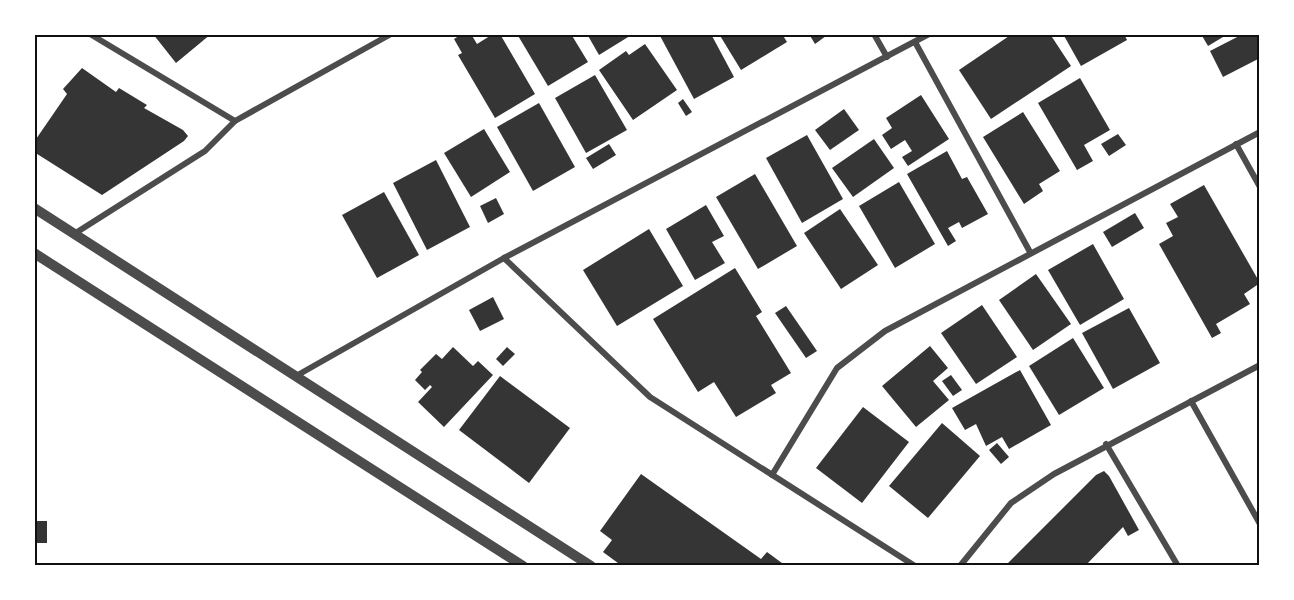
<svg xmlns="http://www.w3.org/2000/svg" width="1294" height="600" font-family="Signika,sans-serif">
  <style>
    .building { fill: #353535 }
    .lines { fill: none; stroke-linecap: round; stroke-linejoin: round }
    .minor { stroke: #4c4c4c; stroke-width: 6 }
    .tertiary { stroke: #4c4c4c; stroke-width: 10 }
    .neatline { fill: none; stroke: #111; stroke-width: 2 }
  </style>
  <rect width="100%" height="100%" fill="#fff"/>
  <g class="building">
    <polygon points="153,34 211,34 176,63"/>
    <polygon points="462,34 471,34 477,44 493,34 500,34 535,94 495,118 458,55 462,53 454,39"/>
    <polygon points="517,34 571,34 588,62 548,86"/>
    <polygon points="587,34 633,34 599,55"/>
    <polygon points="659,34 711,34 734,77 694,99"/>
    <polygon points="719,34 782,34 787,42 741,70"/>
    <polygon points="809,34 825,34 826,36 815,44"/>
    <polygon points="1012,34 1050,34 1071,66 991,119 959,70"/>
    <polygon points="1063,34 1124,34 1127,40 1081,66"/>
    <polygon points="1201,34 1228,34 1208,46"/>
    <polygon points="1243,34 1260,34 1260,58 1223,77 1210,51"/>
    <polygon points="645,44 677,90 633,120 599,70 626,51 629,55"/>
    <polygon points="82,68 116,92 119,88 147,105 144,108 183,130 188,136 184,141 102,195 34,152 34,142 67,94 63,89"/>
    <polygon points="595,75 627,130 586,153 555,98"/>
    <polygon points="1080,78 1110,130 1084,145 1093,161 1077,170 1038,103"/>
    <polygon points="921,95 949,139 908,166 902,157 912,151 905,140 891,149 882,135 892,128 886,118"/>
    <polygon points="683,99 692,112 686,116 678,103"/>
    <polygon points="539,103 575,167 533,191 497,127"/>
    <polygon points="844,109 859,130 830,150 815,130"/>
    <polygon points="1023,112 1060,171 1039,184 1043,191 1024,204 983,137"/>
    <polygon points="484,129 510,172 471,197 444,153"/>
    <polygon points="1118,134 1126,145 1109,156 1101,144"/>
    <polygon points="807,135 843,199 802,223 766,158"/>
    <polygon points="874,139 894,168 853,197 832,168"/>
    <polygon points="609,144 616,155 593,169 586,158"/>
    <polygon points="947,151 962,179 967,177 988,214 962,228 959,222 948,228 956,241 948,246 907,174"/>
    <polygon points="436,160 470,227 427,250 393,183"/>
    <polygon points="755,174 797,246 758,269 716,197"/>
    <polygon points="899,182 935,244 895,268 859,206"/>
    <polygon points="1204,185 1260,283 1244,294 1250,304 1216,324 1221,333 1212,338 1159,244 1173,236 1166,223 1178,217 1170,204"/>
    <polygon points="384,192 419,255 377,278 342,215"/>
    <polygon points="496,198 504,214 488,223 480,206"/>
    <polygon points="706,205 724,236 712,242 725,263 695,280 666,229"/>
    <polygon points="840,209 878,265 841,289 804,233"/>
    <polygon points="1135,213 1144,228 1112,247 1103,232"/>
    <polygon points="649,229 683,286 617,326 583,270"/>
    <polygon points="1093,244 1124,299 1080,325 1048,270"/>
    <polygon points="735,268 762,312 756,316 791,373 771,385 776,393 736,417 714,382 698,392 653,319"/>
    <polygon points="1036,274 1071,324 1033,350 999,300"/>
    <polygon points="493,297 504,319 480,331 469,310"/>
    <polygon points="982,305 1017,357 976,384 941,333"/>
    <polygon points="786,306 817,351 806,358 775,313"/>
    <polygon points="1129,308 1160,363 1113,389 1082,333"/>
    <polygon points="1073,338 1104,388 1059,415 1029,366"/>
    <polygon points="930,346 948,368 933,381 949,400 916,427 882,386"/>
    <polygon points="453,347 473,366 478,361 493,375 444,427 418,402 432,387 430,385 425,390 415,380 422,372 420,370 436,354 442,359"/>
    <polygon points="507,347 515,354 503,366 496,359"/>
    <polygon points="1020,370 1051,425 1009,449 1002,437 986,446 976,424 965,430 952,408"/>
    <polygon points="951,375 962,390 953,396 942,381"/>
    <polygon points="500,376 570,428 529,483 459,430"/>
    <polygon points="863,407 909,442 862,503 816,468"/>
    <polygon points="942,423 980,456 928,518 889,486"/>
    <polygon points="997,443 1009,457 1001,464 989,450"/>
    <polygon points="1104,471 1109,476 1139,530 1128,536 1123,527 1085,566 1005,566 1096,475"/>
    <polygon points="641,474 761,559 767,552 786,566 622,566 603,552 612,540 600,531"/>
    <rect x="34" y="521" width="13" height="22"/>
  </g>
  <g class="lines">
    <g class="minor">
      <polyline points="90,34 235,121 391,34"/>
      <polyline points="874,34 887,57"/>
      <polyline points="915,42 1030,252"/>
      <polyline points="1236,144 1260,187"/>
      <polyline points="74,234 205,151 235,121"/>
      <polyline points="504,258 650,397 915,566"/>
      <polyline points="296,376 504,258 929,34"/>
      <polyline points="1191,401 1260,524"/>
      <polyline points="1106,444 1178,566"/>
      <polyline points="772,475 837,368 885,331 1260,132"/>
      <polyline points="960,566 1011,503 1054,474 1260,365"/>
      <polyline points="1259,566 1260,565"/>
    </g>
    <g class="tertiary">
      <polyline points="34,208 591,566"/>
      <polyline points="34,253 523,566"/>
    </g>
  </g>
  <rect width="1294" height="600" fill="none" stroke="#ffffff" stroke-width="72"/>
  <rect x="36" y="36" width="1222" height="528" class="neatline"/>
</svg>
